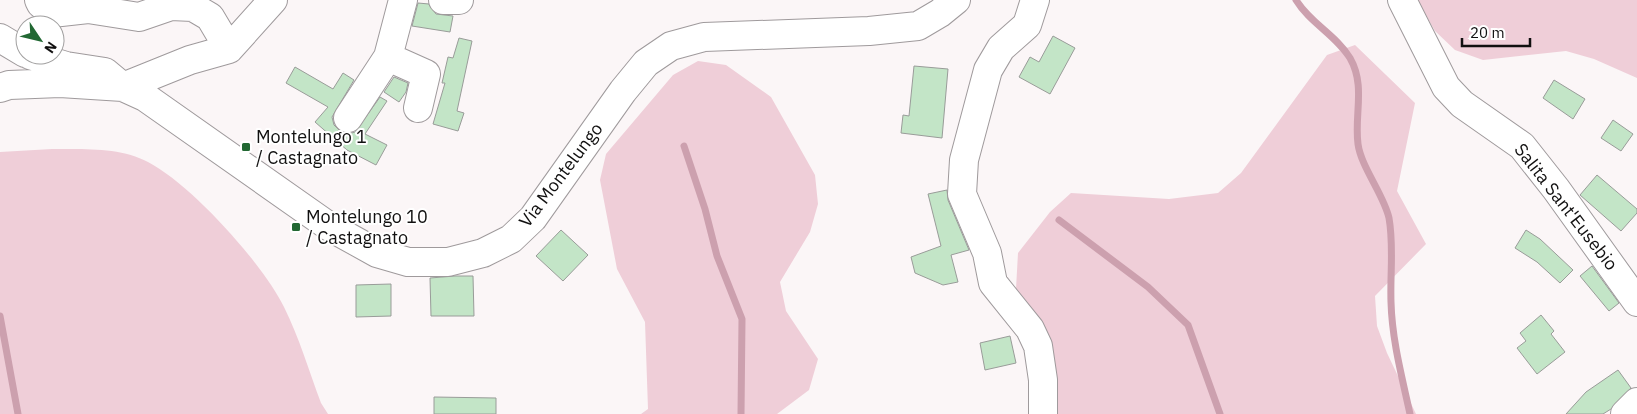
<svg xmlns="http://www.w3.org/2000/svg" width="1637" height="414" font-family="'IBM Plex Sans',sans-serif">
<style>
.green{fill:#efced8}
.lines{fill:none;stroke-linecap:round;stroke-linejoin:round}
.stream{stroke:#cca0ae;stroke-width:7}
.building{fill:#c3e5c7;stroke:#999c99}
.minor-casing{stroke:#9f9a9c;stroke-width:30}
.minor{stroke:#fff;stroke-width:28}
.poi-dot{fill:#226833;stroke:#fff;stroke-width:2}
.labels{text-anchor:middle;stroke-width:4;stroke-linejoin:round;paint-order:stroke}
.poi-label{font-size:18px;fill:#111010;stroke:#fff;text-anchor:start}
.street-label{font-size:18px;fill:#111010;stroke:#fff}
</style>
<rect width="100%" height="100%" fill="#fbf6f7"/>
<path class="green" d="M1417 0H1637V78L1594 59 1566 51 1483 60 1455 50 1435 31Z
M1355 45 1415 103 1397 191 1426 244 1375 296 1377 326 1387 353 1416 414H1057L1053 372 1041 324 1016 289 1018 253 1050 212 1071 193 1169 199 1218 193 1241 173 1327 55Z
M698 61 726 65 771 97 815 175 818 204 810 232 780 282 786 311 818 359 809 390 777 414H641L648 409 645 322 617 269 600 180 606 154 673 75Z
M52 149C82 149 121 147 148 162 192 185 262 263 284 307 299 337 309 371 321 403L328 414H0V152Z"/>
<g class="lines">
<path class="stream" d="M1296 0C1310 23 1336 35 1350 58 1366 86 1354 115 1358 144 1361 167 1384 195 1389 218 1394 246 1390 273 1391 302 1392 340 1402 377 1410 414
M684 146 705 209 717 256 742 319 741 414
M1059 220 1148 287 1188 325 1220 414
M0 316 18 414"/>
</g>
<path class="building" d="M418 3 429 4 436 14 453 16 450 32 412 26Z
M1053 36 1075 48 1050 94 1019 77 1030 57 1039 62Z
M459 38 472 41 457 111 464 113 458 131 433 124 445 83H442L448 57 453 58Z
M914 66 948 69 942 138 901 133 903 115 909 116Z
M295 67 333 89 343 73 354 80 332 117 334 125 340 131 348 134 355 132 380 97 387 101 365 134 387 145 376 165 347 150 315 122 328 107 286 83Z
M394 77 408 83 406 92 399 102 384 92Z
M1554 80 1585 99 1573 119 1543 98Z
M1613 120 1633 134 1621 151 1601 138Z
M1597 175 1637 209V213L1621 231 1580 195Z
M947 190 948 200 969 250 951 255 958 282 943 285 915 273 911 257 941 246 928 194Z
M561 230 588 255 563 281 536 256Z
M1526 230 1540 239 1573 270 1560 283 1537 262 1515 248Z
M1592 266 1619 303 1609 311 1580 276Z
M455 276H473L474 316H431L430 278Z
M391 284V316L356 317V285Z
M1541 315 1554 331 1551 334 1565 352 1537 374 1517 348 1526 341 1520 333Z
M1010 336 1016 363 985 370 980 343Z
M1618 370 1631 388 1611 409 1603 414H1566L1586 392Z
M434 397 496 398V414H434Z"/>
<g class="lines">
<g class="minor-casing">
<path id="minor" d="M39 0 41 4 52 13 88 9 139 17 171 6 193 7 210 17 229 49
M443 0H459
M1035 0 1027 25 1001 48 988 70 964 160 962 194 987 253 993 283 1030 329 1038 346 1043 380V414
M1402 0 1446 87 1462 104 1522 146 1556 189 1637 302
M0 38 25 53
M30 55 66 66 105 72 123 87 190 60 229 49 273 0
M388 57 426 74 418 108
M0 88 9 85 60 83 123 87 145 97 330 227 377 253 408 262H448L483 253 511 239 533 218 623 91 646 63 671 46 704 37 869 31 918 26 940 13 956 0
M348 118 388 57 403 0
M1625 414 1637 402"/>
</g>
<use href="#minor" class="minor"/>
</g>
<g class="poi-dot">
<rect x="241" y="142" width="10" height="10" rx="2.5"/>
<rect x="291" y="222" width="10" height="10" rx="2.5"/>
</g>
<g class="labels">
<g class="poi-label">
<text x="256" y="143">Montelungo 1<tspan x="256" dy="21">/ Castagnato</tspan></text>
<text x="306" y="223">Montelungo 10<tspan x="306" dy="21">/ Castagnato</tspan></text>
</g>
<g class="street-label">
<text transform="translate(561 175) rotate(-53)" y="6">Via Montelungo</text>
<text transform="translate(1566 207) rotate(52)" y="6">Salita Sant'Eusebio</text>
</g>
</g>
<g transform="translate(40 40) rotate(125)"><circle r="24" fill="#ffffff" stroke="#a09f9f"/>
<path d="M0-4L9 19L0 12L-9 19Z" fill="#226833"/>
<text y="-8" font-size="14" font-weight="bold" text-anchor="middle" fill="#111010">N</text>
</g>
<path d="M1462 38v8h68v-8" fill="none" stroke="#111010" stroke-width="2.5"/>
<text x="1470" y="38" font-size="15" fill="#111010" stroke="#ffffff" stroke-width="4" paint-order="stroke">20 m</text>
</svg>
